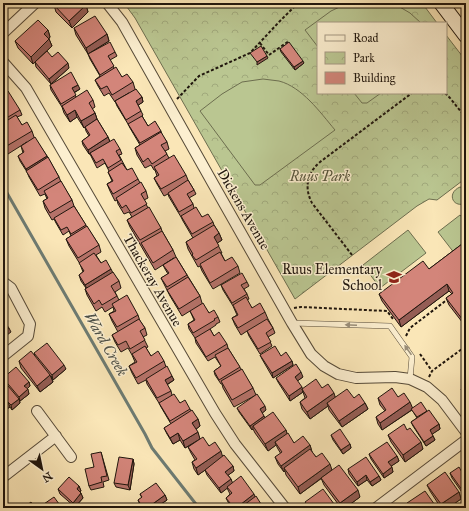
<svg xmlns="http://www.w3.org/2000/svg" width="469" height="511" font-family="'IM FELL Great Primer',serif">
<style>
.park{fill:url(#park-crowns);stroke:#6d6e4f}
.pitch{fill:#bac691;stroke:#6d6e4f}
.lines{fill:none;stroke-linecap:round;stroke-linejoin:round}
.stream{stroke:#6d7b72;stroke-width:3}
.lane-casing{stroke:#564a38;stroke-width:6}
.street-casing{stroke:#564a38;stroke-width:12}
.secondary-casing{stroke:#20160d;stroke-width:16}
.path{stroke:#20160d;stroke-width:2;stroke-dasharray:3 2;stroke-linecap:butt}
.lane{stroke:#fcefd0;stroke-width:5}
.street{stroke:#fcefd0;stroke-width:10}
.secondary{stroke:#fcefd0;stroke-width:14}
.wall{fill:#b57269;stroke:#20160d}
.shaded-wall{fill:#945d55;stroke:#20160d}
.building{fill:#d3857a;stroke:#20160d}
.oneway{fill:#998d78}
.labels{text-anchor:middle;stroke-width:3;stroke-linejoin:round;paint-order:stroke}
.park-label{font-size:14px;font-style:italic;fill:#56543b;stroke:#fcefd0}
.street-label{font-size:14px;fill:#20160d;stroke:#fcefd0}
.poi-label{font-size:14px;fill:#20160d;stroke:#fcefd0;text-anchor:end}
.water-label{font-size:15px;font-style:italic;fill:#4d5148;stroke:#fcefd0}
</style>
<defs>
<pattern id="park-crowns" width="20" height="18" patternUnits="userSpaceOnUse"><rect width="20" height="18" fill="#bac691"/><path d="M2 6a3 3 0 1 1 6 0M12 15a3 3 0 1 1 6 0" fill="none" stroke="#a0a97c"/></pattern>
</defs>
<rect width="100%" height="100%" fill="#fae6b7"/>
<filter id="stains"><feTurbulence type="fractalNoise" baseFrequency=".005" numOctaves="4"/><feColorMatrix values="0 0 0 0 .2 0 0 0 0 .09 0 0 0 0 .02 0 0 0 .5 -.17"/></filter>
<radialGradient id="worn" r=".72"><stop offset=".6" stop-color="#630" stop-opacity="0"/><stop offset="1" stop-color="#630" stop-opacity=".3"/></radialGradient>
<path class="park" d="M124 3H422L437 23H318V93H446V35L466 61V178L437 200 429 199 417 206 295 299 135 18Z"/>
<path class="pitch" d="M348 3H393L410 13 421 23H318V47L305 30 331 11Z
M263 79C268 80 274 80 279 81 302 87 320 112 335 130L260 185H255L200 111 222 94 242 82Z
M354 93H381L367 103H362Z
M460 187 464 188 466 189V203C453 209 446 193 460 187Z
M460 215 466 222V245L455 254 438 232Z
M408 230 426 253 380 288 363 265Z"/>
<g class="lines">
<path class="stream" d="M3 186 145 434 152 448 199 508"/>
<g class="lane-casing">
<path id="lane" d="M292 323 390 326 412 357 410 379"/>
</g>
<g class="street-casing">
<path id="street" d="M107 3 122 22 216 189 292 323 311 354 324 366 338 374 356 378 395 377 410 379 427 387 442 400 466 432
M3 33 35 3
M3 62 26 88 215 413 235 444 285 508
M3 282 11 288 30 324 28 336 3 356
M37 411 71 457
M3 477 56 436
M376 508 466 440"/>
</g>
<g class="secondary-casing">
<path id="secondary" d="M441 3 466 36"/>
</g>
<path class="path" d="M260 43 269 55 289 41
M445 93 450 98 466 118
M177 99 199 76 250 53 279 22 298 3
M352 255 312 203C304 188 307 173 320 162L412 93
M294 308 301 307 387 311 393 319
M406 336 410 328 448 299
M420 354 432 371
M429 377 432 371 466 346"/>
<use href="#lane" class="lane"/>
<use href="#street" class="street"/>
<use href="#secondary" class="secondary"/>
</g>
<path class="wall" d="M54 5H86L88 12 72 28 56 12Z
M74 28 107 34 109 41 88 54 76 35Z
M48 30 50 37 49 39 52 46 38 59 52 57 69 68 51 84 36 67 35 62 33 64 18 48 15 41Z
M280 49 304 63 295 70 281 52Z
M115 52 117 56 110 60 114 68 122 77 133 82 135 89 142 97 143 102 138 105 143 115 142 116 148 126 161 131 162 135 167 142 169 149 165 151 169 158 186 175 188 180 194 190 196 194 189 198 193 204 194 208 202 217 213 222 214 225 219 233 222 240 217 243 222 253H221L225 261 238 266 240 273 213 289 202 271 200 266 198 267 188 249 186 242 193 238 183 221 181 217 169 197 168 194 164 196 157 184 154 178 157 176 155 170H154L151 165 145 168 137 155 135 148 140 145 130 128 128 124 117 106 115 101 129 93 115 102 109 93 104 96 98 86 95 80 100 76 90 59 88 54Z
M50 85 80 89 74 93 76 97 93 100 95 107 92 109 95 113 97 119 108 137 110 142 120 149 122 154 119 155 127 170 138 179 140 183 146 191 148 198 144 200 148 208 161 228 162 231 173 250 176 257 200 296 202 303 209 313 218 317 220 322 216 324V325L210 329 214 336 227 344 228 348 241 369 253 388 256 395 234 407 223 388 222 384H221L215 375 214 371 221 366 215 357 208 361 196 343 195 338 189 329 188 324 194 320 190 311 182 316 170 296 161 278 168 274 165 269 163 265 174 258 155 270 130 227 127 220 132 217 129 212 124 214 118 204 117 200 115 201 110 191 107 184 112 181 108 172 109 171 105 163 97 168 90 154H89L83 145 82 141 89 136 86 131 85 127 84 128 77 117 70 122 64 113 62 107 51 90Z
M3 93 20 110 22 115 17 117 22 125 32 131 34 137 47 156 59 177 61 182 72 200 74 206 87 227 99 245 101 252 96 255 101 263 112 272 119 281 121 288 115 292 119 300 138 315 140 321 145 328 147 335 143 337 148 347 146 348 151 356 164 361 166 367 174 380 167 385 171 391 172 395 180 403 190 409 191 411 198 419 200 426 196 429 200 439 223 456 233 466 234 471 228 475 231 479 232 483 255 497 263 508H232L228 502 226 498 230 494 227 488 221 493 207 475 205 470 198 475 194 469 192 462 195 460 191 453 188 447 196 441 185 448 180 440 173 444 167 434 164 428 171 424 161 407 159 403 147 384 146 380 138 384 132 373 129 366 135 362 132 355 128 348 121 352 115 342 112 335 118 332 112 321 109 314 114 311 113 307 105 312 102 307 96 311 87 295 85 289 86 288 81 281 79 275 83 272 80 264 69 246 66 239 71 236 69 231 63 235 56 223 54 219 52 220 45 208 43 201 47 199 45 194 40 196 29 177 27 172 20 161 18 156 23 153 21 146 27 142 8 154 3 146V133L4 132 3 130Z
M466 241V327L449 305 446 298 452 294 449 291 401 327 382 301 379 294 429 269Z
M247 282 249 286 244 289 247 294 249 299 247 300 252 308 265 312 268 319 273 328 275 333 268 337 272 346 260 354 249 336 247 331 241 335 235 325 232 318 237 315 233 306 223 290 221 285Z
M34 353 66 369 53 380 51 376 53 382 40 392 21 368 19 361 35 356Z
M260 355 281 356 292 361 293 365 273 378 262 359Z
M303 377 297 381 302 389 322 388 335 397 354 398 365 403 368 409 342 427 329 410 328 406 310 419 302 409 300 402 305 398 303 392 290 401 278 382 276 378Z
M3 378 29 382 30 386 27 389 29 394 20 401 19 399 20 403 12 410 10 407 5 410 3 407V380L4 381Z
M466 385V397L463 393 461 389Z
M398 397 413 408 427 411 439 424 440 429 432 434 435 440 426 446 413 426 411 422 417 418 412 410 382 430 378 424 376 417 385 411 380 405 378 398Z
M237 408 266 410 262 413 265 418 286 430 287 434 294 443 310 445 312 452 316 457 332 470 360 497 345 508H341L324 485 321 478 329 473 300 494 286 475 285 471 284 472 278 464 275 457 281 454 278 449 276 445 268 451 255 433 253 429 252 430 239 412Z
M407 430 423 449 405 462 391 442 388 435Z
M331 435 350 444 351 448 343 454 333 440Z
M101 452 109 480 103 482 104 487 91 490 89 486 94 467Z
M369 454 397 456 399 461 391 466 393 472 384 478 371 459Z
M133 459 134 464 130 490 116 487 114 483Z
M348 469 379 476 381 480 372 486 367 480 358 486 349 474Z
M466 472V498L452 478 450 473 463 474Z
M427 485 459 492 461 499 448 508H441L430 491Z
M79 486 81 491 80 492 83 498 75 507 60 494 58 489Z
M140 494 165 495 167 500 155 508H142L140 505 138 500 142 498Z"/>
<path class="shaded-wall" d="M86 5 88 12 72 28 69 21Z
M48 30 50 37 46 41 44 34Z
M107 34 109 41 88 54 86 48Z
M49 39 52 46 33 64 31 57Z
M267 56 268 58 257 65V62Z
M303 61 304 63 295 70 294 67Z
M68 63 69 68 51 84 49 79Z
M78 85 80 89 73 93 72 88Z
M142 97 143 102 137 106 136 101Z
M75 110 77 117 70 122 67 115Z
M95 113 97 119 84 128 81 121Z
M108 137 110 142 89 154 88 150Z
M47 156 48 160 28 173 26 169Z
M219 233 222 240 216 244 214 237Z
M111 269 114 275 88 291 85 285Z
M447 284 449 291 401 327 399 320Z
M466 287V295L462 290Z
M9 328 11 332 3 338V332Z
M292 361 293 365 273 378 272 373Z
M64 365 66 369 53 380 52 375Z
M301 372 303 377 296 382 295 377Z
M50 375 53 382 40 392 37 386Z
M172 376 174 380 166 385 165 380Z
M29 382 30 386 26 390 24 386Z
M302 387 303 392 302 389 303 392 290 401 289 396Z
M28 389 29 394 20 401 19 397Z
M334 393 336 400 327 403 328 406 310 419 307 412Z
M19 399 20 403 12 410 11 405Z
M8 402 10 407 5 410 4 406Z
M410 402 413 409 382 430 380 423Z
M365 403 368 409 342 427 339 421Z
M265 406 266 410 261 414 260 409Z
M4 413 7 420 3 423V414Z
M264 416 266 420 253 426V429L252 430 250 426Z
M198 419 200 426 195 430 192 423Z
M439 424 440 429 431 435 430 430Z
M286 430 288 437 275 442 276 445 268 451 265 444Z
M198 432 200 439 185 448 183 441Z
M178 433 180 440 173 444 170 438Z
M433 436 435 440 426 446 424 442Z
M421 442 423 449 405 462 403 455Z
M350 444 351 448 343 454 341 450Z
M310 445 312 452 284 468 285 471 284 472 281 466Z
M221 451 223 458 198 475 196 468Z
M397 456 399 461 390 467 388 462Z
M133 459 134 464 130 490 128 485Z
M330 464 332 470 300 494 298 487Z
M233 466 234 471 227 476 225 472Z
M392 467 393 472 384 478 383 474Z
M366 475 367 480 358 486 357 482Z
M379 476 381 480 372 486 370 482Z
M231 479 233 484 221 493 219 488Z
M79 486 81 491 78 494 77 489Z
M358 490 360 497 345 508H342L340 503Z
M459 492 461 499 448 508H442L441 504Z
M81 493 83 498 75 507 73 503Z
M254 494 256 499 244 508H236Z
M165 495 167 500 155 508H147Z
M261 504 263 508H257V507Z"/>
<path class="building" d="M56 3H84L86 5 69 21 54 5Z
M95 16 107 34 86 48 74 28Z
M38 20 48 30 44 34 49 39 31 57 15 41Z
M110 42 115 52 108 56 114 66 100 75 88 54Z
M289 42 303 61 294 67 280 49Z
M261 46 267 56 257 62 250 53Z
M47 51 52 57 58 52 68 63 49 79 35 62Z
M116 67 122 77 127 74 133 82 112 95 107 86 101 89 95 80Z
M71 72 78 85 72 88 76 95 61 104 50 85Z
M136 89 142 97 136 101 141 111 126 120 115 101Z
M87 90 93 100 89 103 95 113 81 121 75 110 67 115 62 106Z
M8 91 20 110 3 120V95Z
M16 115 22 125 27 122 32 131 5 147 3 144V133L5 132 3 128V123Z
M142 116 148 126 155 121 161 131 140 143 128 124Z
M97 119 108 137 88 150 82 141 90 135 85 127Z
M161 132 167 142 161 145 167 154 152 164 148 158 143 162 135 148Z
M35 137 47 156 26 169 18 156 24 152 21 146Z
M114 139 120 149 116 151 121 160 108 168 103 159 96 163 90 153Z
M174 155 186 175 161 189 154 178 159 175 154 167Z
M48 157 59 177 38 190 26 171Z
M122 163 127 170 132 168 138 179 113 194 107 184 113 181 108 172Z
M188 180 194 190 187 194 193 204 179 212 168 193Z
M61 181 72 200 50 213 43 201 48 198 44 191Z
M141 182 146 191 141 194 147 204 131 213 126 205 122 208 116 198Z
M74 206 86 225 71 234 67 227 61 230 54 218Z
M149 207 161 228 140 240 127 220Z
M196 207 202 217 208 214 213 222 192 234 181 216Z
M214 225 219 233 214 237 219 246 196 260 192 255 193 254 186 242Z
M87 226 99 245 78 258 66 239Z
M162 231 173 250 153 263 141 243Z
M466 241V287L462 290 466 295V324L446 298 453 293 447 284 399 320 379 294 423 261 429 269Z
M220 252 225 261 232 257 238 266 210 283 200 264Z
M94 253 101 263 106 260 111 269 85 285 79 275 84 271 79 263Z
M176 257 187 275 167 287 161 278 169 273 163 265Z
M113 272 119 281 111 286 117 296 102 305 99 300 94 304 85 289Z
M242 273 247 282 241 285 247 294 232 303 221 285Z
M188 277 200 296 179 309 167 290Z
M127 295 138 315 117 327 109 314 116 311 112 304Z
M246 297 252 308 260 303 265 312 238 328 232 318 238 315 233 305Z
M203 303 209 313 214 310 218 317 214 319 215 320 193 333 188 324 195 320 190 311Z
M139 319 145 328 140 331 145 340 130 349 126 341 118 345 112 335Z
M267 319 273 328 266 333 271 342 258 349 247 331Z
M3 320 9 328 3 332Z
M210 329 214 336 219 332 227 344 206 357 195 338Z
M47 343 64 365 52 375 34 353Z
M145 346 151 356 158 351 164 361 136 378 129 366 137 362 132 354Z
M275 346 281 356 286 352 292 361 272 373 260 355Z
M228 348 240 367 219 380 214 371 221 366 215 355Z
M31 351 50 375 37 386 19 361Z
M296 364 301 372 295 377 302 387 289 396 276 378Z
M167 366 172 376 165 380 171 391 157 398 146 379Z
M16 367 29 382 24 386 28 389 19 397 3 378Z
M242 369 253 388 232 400 221 381Z
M316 379 322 388 328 384 334 393 307 412 300 402 307 397 302 389Z
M3 380 19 399 11 405 8 402 4 406 3 405Z
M466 385V395L461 389Z
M392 388 398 397 404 393 410 402 380 423 376 417 386 410 378 398Z
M347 389 354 398 359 394 365 403 339 421 327 403Z
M174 394 180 403 185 400 190 409 170 421 159 403Z
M257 394 265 406 260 409 264 416 250 426 237 408Z
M421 402 427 411 417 417 411 409Z
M192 410 198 419 192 423 198 432 183 441 178 433 170 438 164 428Z
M429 410 439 424 430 430 433 436 424 442 411 422Z
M273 412 286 430 265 444 253 426Z
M404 424 407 430 410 428 421 442 403 455 388 435Z
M340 429 350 444 341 450 331 435Z
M288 433 294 443 303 436 310 445 281 466 275 457 282 452 275 442Z
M203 437 209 446 215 442 221 451 196 468 192 462 197 459 188 447Z
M387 442 397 456 388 462 392 467 383 474 369 454Z
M310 449 316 457 322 453 330 464 298 487 284 468Z
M101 452 107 476 101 477 102 482 89 486 85 469 94 467 91 454Z
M224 455 233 466 225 472 231 479 219 488 205 470Z
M119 457 133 459 128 485 114 483Z
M366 457 379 476 370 482 366 475 357 482 348 469Z
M339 465 358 490 340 503 321 478Z
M459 467 463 474 466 472V493L465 494 450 473Z
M445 472 459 492 441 504 427 485Z
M241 476 254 494 236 508H234L226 498 232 493 227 487Z
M69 477 79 486 77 489 81 493 73 503 58 489Z
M156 483 165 495 147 508H143L138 500 142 497 140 494Z
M323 489 337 508H325L324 507 323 508H309L305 502Z
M425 491 437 508H410L407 503Z
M256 496 261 504 257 507V508H240Z
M54 497 62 508H42L41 506Z
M31 502 35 508H23Z
M167 503 170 508H161Z
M403 505 405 508H398Z
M177 506 178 508H174Z"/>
<defs><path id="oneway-solid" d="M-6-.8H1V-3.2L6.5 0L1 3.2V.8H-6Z"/></defs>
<g class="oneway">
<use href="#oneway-solid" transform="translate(351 325) rotate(-178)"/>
<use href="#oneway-solid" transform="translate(408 350) rotate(-125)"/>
</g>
<defs>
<g id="school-bare" transform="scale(1.2)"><path d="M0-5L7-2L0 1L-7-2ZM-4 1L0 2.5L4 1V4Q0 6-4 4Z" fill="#8f2418" stroke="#fcefd0" stroke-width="2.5" paint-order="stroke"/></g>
</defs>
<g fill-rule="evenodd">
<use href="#school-bare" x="394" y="277"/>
</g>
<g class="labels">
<g class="park-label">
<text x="320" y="181">Ruus Park</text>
</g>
<g class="street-label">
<text transform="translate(244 209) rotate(60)" y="5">Dickens Avenue</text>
<text transform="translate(153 280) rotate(60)" y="5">Thackeray Avenue</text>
</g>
<g class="poi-label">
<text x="382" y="274">Ruus Elementary<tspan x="382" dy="16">School</tspan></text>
</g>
<g class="water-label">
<text transform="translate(106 344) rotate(60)" y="5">Ward Creek</text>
</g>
</g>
<rect width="469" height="511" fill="none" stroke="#fae6b7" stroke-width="16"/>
<rect x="4" y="4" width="461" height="503" fill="none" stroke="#20160d" stroke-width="2"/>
<rect x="8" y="8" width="453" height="495" fill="none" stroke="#20160d"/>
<rect x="317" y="22" width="130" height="72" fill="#fcefd0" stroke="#a49882"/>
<rect x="325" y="35" width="20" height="6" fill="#fcefd0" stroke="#a49882"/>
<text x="353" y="42" font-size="12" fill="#20160d">Road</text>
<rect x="325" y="52" width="20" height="12" fill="url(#park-crowns)" stroke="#a49882"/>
<text x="353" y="62" font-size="12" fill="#20160d">Park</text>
<rect x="325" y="72" width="20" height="12" fill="#d3857a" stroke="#a49882"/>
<text x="353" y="82" font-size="12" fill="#20160d">Building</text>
<g transform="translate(42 469) rotate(147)" stroke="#fcefd0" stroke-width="3" paint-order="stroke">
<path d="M0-3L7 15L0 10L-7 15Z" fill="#20160d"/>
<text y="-6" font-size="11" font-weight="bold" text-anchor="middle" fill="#20160d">N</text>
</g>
<rect width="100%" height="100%" filter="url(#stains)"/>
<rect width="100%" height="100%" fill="url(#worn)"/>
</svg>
